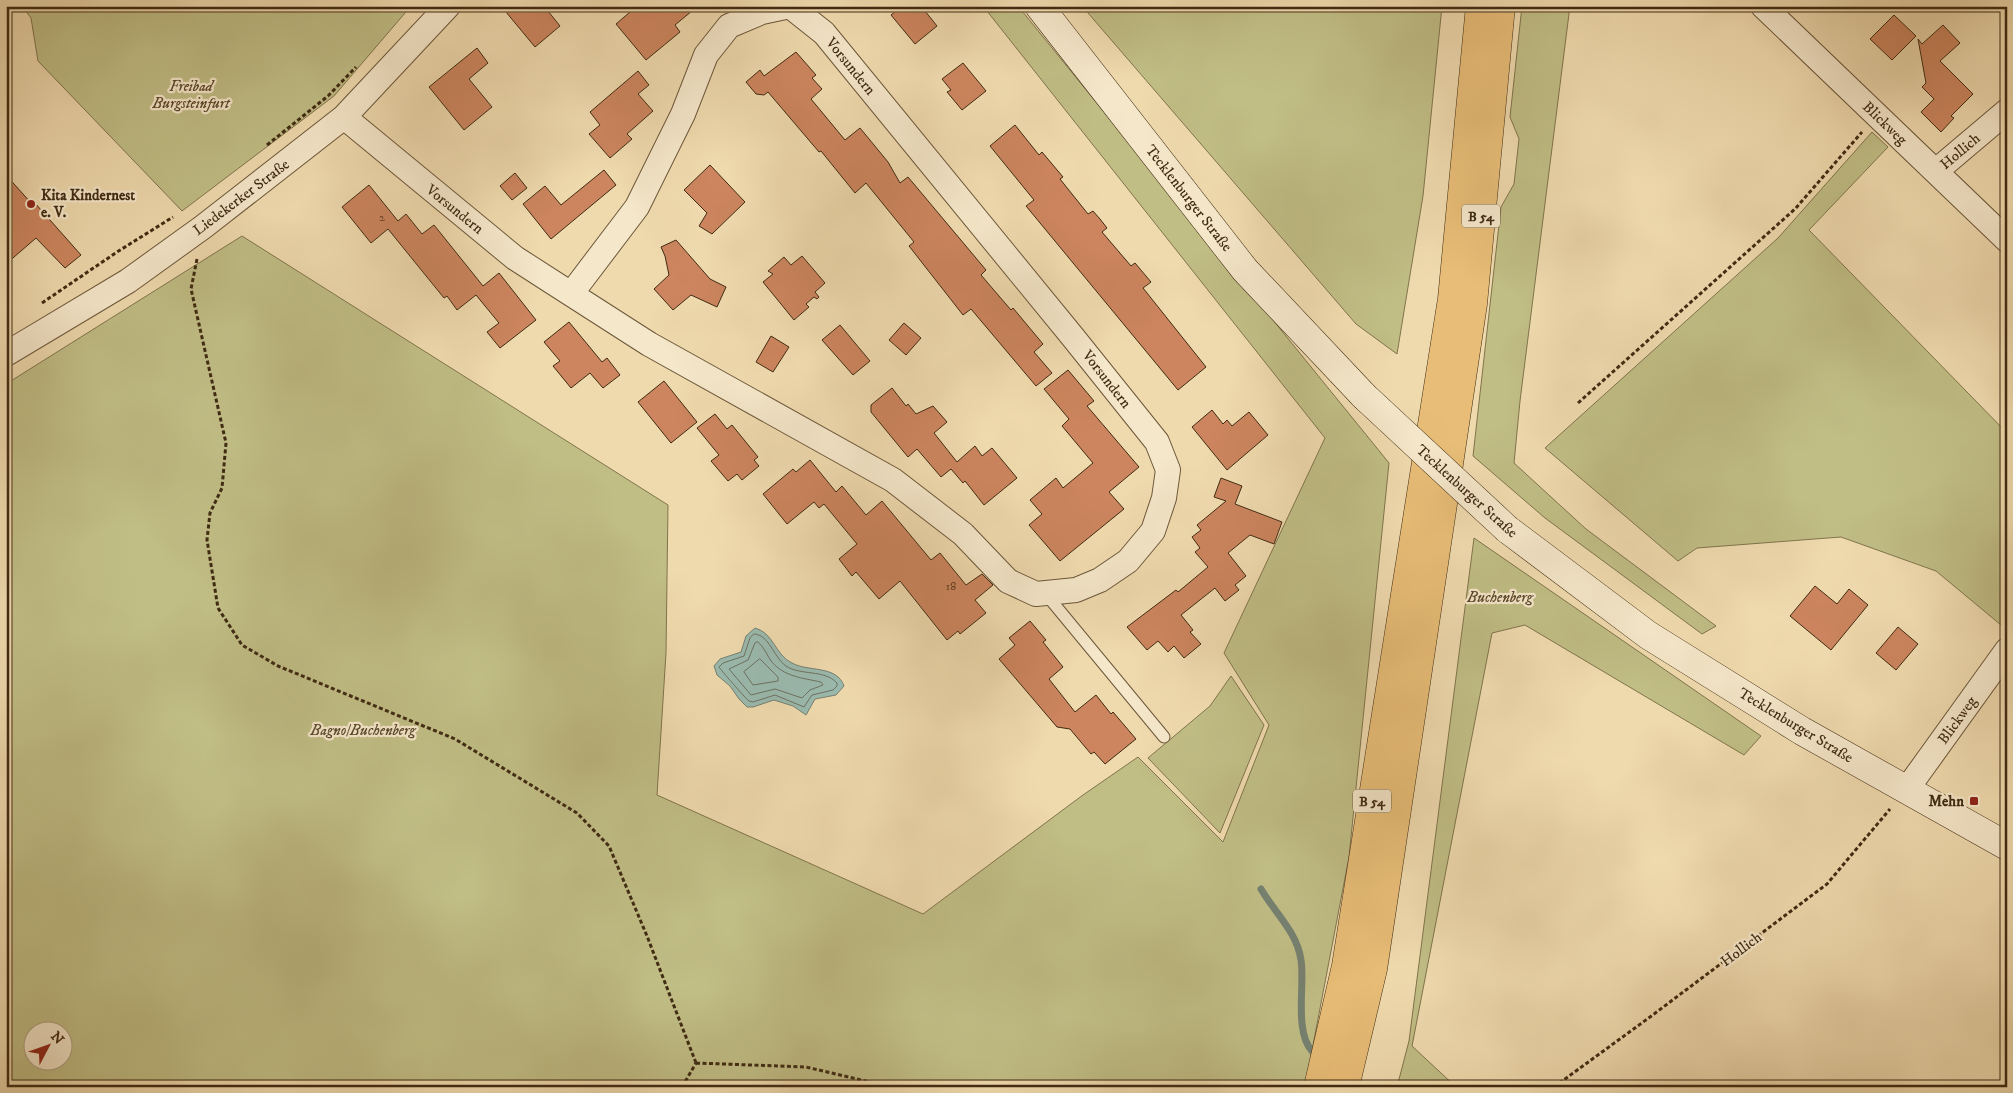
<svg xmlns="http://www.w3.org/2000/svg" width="2013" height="1093" font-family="'IM FELL DW Pica',serif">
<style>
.green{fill:#c0bd85;stroke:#80744c;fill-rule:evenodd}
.water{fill:#9abaaf;stroke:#768171}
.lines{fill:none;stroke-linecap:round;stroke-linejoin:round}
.shore{stroke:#6d7261;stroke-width:1}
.stream{stroke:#768171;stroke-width:7}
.building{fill:#cc855e;stroke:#402b13}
.lane-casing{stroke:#6c573a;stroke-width:13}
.street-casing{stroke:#6c573a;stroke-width:26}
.secondary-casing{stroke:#402b13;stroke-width:29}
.highway-casing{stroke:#402b13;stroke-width:29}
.path{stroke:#402b13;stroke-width:3;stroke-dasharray:4 2.5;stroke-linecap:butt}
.lane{stroke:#f5e7ca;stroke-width:11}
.street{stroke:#f5e7ca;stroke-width:24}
.secondary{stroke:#f5e7ca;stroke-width:28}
.highway{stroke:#e8bd77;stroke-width:28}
.secondary-bridge-casing{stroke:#402b13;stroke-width:29;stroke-linecap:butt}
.secondary-bridge{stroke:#f5e7ca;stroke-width:28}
.poi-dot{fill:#8f2418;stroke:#f5e7ca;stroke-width:2}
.labels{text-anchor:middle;stroke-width:4.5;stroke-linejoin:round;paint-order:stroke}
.number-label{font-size:12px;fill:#634226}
.shield{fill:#f5e7ca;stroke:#76634a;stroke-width:1}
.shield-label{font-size:14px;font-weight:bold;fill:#402b13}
.street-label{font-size:15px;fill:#402b13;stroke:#f5e7ca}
.park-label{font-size:15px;font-style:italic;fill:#5a482a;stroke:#f5e7ca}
.poi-label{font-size:15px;font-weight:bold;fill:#402b13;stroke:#f5e7ca;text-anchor:start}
</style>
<rect width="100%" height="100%" fill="#efdaae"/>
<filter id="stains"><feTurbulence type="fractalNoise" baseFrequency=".004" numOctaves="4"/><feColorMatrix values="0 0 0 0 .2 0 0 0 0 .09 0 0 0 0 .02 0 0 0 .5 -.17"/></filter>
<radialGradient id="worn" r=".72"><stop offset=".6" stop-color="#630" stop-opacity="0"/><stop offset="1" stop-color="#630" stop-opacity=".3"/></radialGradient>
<path class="green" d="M22 6H411L334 96 182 211 38 61 31 18Z
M983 6H1018L1389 463 1349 857 1305 1087H6V384L242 236 668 505 666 653 657 795 923 914 1083 795 1138 757 1223 842 1269 725 1224 653 1325 438ZM32 1030H62V1060H32Z
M1082 6H1442L1423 196 1397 354 1356 324Z
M1522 6H1570L1520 401 1514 463 1586 529 1716 626 1702 634 1545 518 1473 456 1501 207 1514 184 1519 139 1510 117Z
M1872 132 1888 147 1809 230 2007 433V630L1936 571 1841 537 1697 548 1678 561 1545 448 1778 238Z
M1474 538 1761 736 1744 755 1525 625 1492 633 1412 1046 1456 1087H1397L1409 1041Z
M1231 676 1264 725 1220 833 1148 758 1210 706Z"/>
<path class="water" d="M755 628C774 633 775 655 792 663 808 672 837 665 844 686L836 695 815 699 806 715 793 706 774 700 753 707H747L739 699 730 686 717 675 714 666 720 659 741 652 746 636Z"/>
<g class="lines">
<path class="shore" d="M754 634C769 634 774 658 786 666 801 676 824 669 837 683V686L833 690 812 695 804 707 775 695 753 702 749 701C745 698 720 669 719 667L723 663 744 656 750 638Z
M758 642C764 647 767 655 771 661 784 677 803 678 821 682L823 685 810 690 802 698 775 689 751 695 729 669 748 660 755 643Z
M760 659 778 677V681L753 685 744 672Z"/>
<path class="stream" d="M1261 889C1275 913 1297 932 1301 960 1305 983 1294 1032 1312 1051"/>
</g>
<path class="building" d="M501 6H544L560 26 535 47Z
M637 6H698L675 25 680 32 646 60 616 24Z
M902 6H921L937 26 915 44 891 15Z
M1894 15 1916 36 1892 60 1870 39Z
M1943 25 1960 43 1940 61 1973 94 1951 116 1954 118 1941 132 1921 112 1934 99 1922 87 1926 83 1918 39 1922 44Z
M477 48 488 63 469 79 492 107 464 130 429 87Z
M796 52 816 75 812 78 822 89 811 99 845 140 860 128 888 162 900 183 908 177 986 270 981 275 1011 310 1013 308 1043 344 1034 352 1052 373 1036 386 971 309 963 315 909 246 914 242 866 183 855 193 821 151 819 152 768 92 764 95 756 94 746 82 760 70 764 76Z
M963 63 986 91 962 110 947 92 951 90 942 79Z
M638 71 649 85 638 94 653 111 627 134 632 139 610 158 589 134 600 125 590 112Z
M1015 125 1039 155 1042 152 1063 177 1060 179 1088 214 1093 211 1100 219 1107 228 1102 232 1131 266 1135 263 1151 282 1143 288 1206 367 1178 390 1026 206 1034 200 990 146Z
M710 165 745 202 712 234 699 226 707 213 684 190Z
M604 170 616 185 551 239 523 204 545 186 561 205Z
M515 173 527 188 512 200 500 186Z
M6 175 32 204 34 202 81 255 65 268 36 238 6 264Z
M369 185 398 221 406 214 422 234 434 225 483 286 499 273 536 320 500 348 487 332 499 323 476 295 457 310 447 296 444 298 388 229 371 243 342 207Z
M676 240 710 279 726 287 717 307 691 295 673 310 654 289 669 275 665 256 661 247Z
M802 256 825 283 815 292 819 297 817 299 814 297 806 304 809 307 794 320 763 282 773 274 768 271 784 257 791 265Z
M569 322 602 362 607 358 620 375 603 388 590 373 571 388 553 366 560 361 544 342Z
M904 323 921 338 906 355 889 340Z
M840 325 870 361 853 375 822 340Z
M771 336 789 347 773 372 756 362Z
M1068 370 1094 401 1087 406 1139 467 1109 492 1124 509 1060 561 1029 525 1042 514 1030 500 1056 478 1063 488 1093 463 1062 426 1069 419 1044 389Z
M664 381 697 422 671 443 638 402Z
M892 388 906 406 908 404 916 414 933 406 947 422 934 433 957 462 975 446 982 456 992 448 1017 478 984 505 965 481 963 483 951 469 941 477 917 449 908 457 871 412V405Z
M1212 410 1223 424 1227 420 1232 426 1249 412 1268 435 1227 470 1192 427Z
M715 414 727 429 732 425 758 457 754 460 759 466 742 480 737 474 728 481 711 461 719 455 697 428Z
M810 460 836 492 842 486 866 515 882 501 931 560 940 553 966 585 982 574 993 585 975 600 986 613 960 634 958 631 947 640 900 581 879 599 856 572 852 576 839 559 857 544 824 504 819 508 814 502 787 524 763 494 793 469 796 472Z
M1221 478 1242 486 1235 504 1282 522 1274 544 1250 535 1228 553 1246 576 1235 585 1239 590 1225 601 1215 588 1181 615 1193 630 1190 632 1201 644 1184 658 1174 646 1168 652 1158 641 1147 650 1127 627 1176 590 1178 592 1208 567 1195 552 1200 548 1192 537 1201 530 1197 525 1226 501 1214 497Z
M1815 586 1837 604 1849 589 1868 605 1831 650 1790 616Z
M1030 621 1046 640 1043 642 1063 667 1049 679 1075 712 1096 695 1111 714 1113 712 1136 739 1105 764 1094 752 1091 754 1070 729 1057 727 999 659 1015 645 1009 638Z
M1898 627 1918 644 1896 670 1876 653Z"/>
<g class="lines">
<g class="lane-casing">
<path id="lane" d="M1045 593 1164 737"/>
</g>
<g class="street-casing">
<path id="street" d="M1763 6 2007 240
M344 117 515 258 571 294 637 207 683 114 706 55 729 26 762 12 790 6 824 33 1072 336 1157 442 1168 470 1164 498 1153 531 1128 561 1100 580 1076 590 1036 594 1008 581 963 534 893 480 649 344 571 294
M1936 171 2007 111
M6 354 128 281 203 227 344 117 448 6
M1907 789 2007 650"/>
</g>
<g class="secondary-casing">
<path id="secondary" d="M1039 6 1245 270 1364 396
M1507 529 1648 635 1802 731 2007 846"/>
</g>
<g class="highway-casing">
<path id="highway" d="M1318 1087 1346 966 1452 299 1480 6
M1345 1087 1373 969 1473 304 1501 6"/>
</g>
<path class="path" d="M267 145 328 96 356 67
M197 259 191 289 226 443 222 488 210 513 207 540 218 608 242 645 278 666 455 739 577 813 609 846 647 936 696 1063
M42 303 117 252 173 217
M1578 403 1795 209 1862 132
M696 1063 806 1067 891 1087
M682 1087 696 1063
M1554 1087 1650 1017 1827 884 1890 809"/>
<use href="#lane" class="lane"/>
<use href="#street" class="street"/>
<use href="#secondary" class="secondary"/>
<use href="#highway" class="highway"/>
<g class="secondary-bridge-casing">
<path id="secondary-bridge" d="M1364 396 1507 529"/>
</g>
<use href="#secondary-bridge" class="secondary-bridge"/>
</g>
<g class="poi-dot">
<circle cx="31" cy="204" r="5"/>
<rect x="1969" y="796" width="10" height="10" rx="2.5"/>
</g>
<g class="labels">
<g class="number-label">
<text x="382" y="221">2</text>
<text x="951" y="590">18</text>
</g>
<g class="shield">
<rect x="1462" y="204.5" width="38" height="23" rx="4"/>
<rect x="1353" y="789.5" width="38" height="23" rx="4"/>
</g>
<g class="shield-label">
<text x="1481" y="221">B 54</text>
<text x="1372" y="806">B 54</text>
</g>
<g class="street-label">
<text transform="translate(851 66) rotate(51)" y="5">Vorsundern</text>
<text transform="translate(1885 123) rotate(44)" y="5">Blickweg</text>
<text transform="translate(1960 151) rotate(-40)" y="5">Hollich</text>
<text transform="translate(241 197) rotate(-37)" y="5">Liedekerker Straße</text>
<text transform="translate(1189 198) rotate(52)" y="5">Tecklenburger Straße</text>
<text transform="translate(455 209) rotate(39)" y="5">Vorsundern</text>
<text transform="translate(1107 379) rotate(52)" y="5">Vorsundern</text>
<text transform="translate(1467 491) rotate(42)" y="5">Tecklenburger Straße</text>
<text transform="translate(1957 720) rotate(-54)" y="5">Blickweg</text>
<text transform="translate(1796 725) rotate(31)" y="5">Tecklenburger Straße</text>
<text transform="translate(1741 949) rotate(-37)" y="5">Hollich</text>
</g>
<g class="park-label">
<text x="191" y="91">Freibad<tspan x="191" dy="17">Burgsteinfurt</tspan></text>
<text x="1500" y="602">Buchenberg</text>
<text x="363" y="735">Bagno/Buchenberg</text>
</g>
<g class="poi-label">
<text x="41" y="200">Kita Kindernest<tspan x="41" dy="17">e. V.</tspan></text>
<text x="1964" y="806" text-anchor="end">Mehn</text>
</g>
</g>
<rect width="2013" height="1093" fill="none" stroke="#efdaae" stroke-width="25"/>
<rect x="8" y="8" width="1998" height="1078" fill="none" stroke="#402b13" stroke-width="2.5"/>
<rect x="12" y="12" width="1988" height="1068" fill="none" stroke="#402b13"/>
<g transform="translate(48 1046) rotate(49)"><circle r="24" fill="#f5e7ca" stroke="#ad9c81"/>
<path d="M0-4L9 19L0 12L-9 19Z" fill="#8f2418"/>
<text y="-8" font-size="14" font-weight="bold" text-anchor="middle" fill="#402b13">N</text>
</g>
<rect width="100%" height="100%" filter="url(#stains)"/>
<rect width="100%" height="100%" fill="url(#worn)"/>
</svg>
